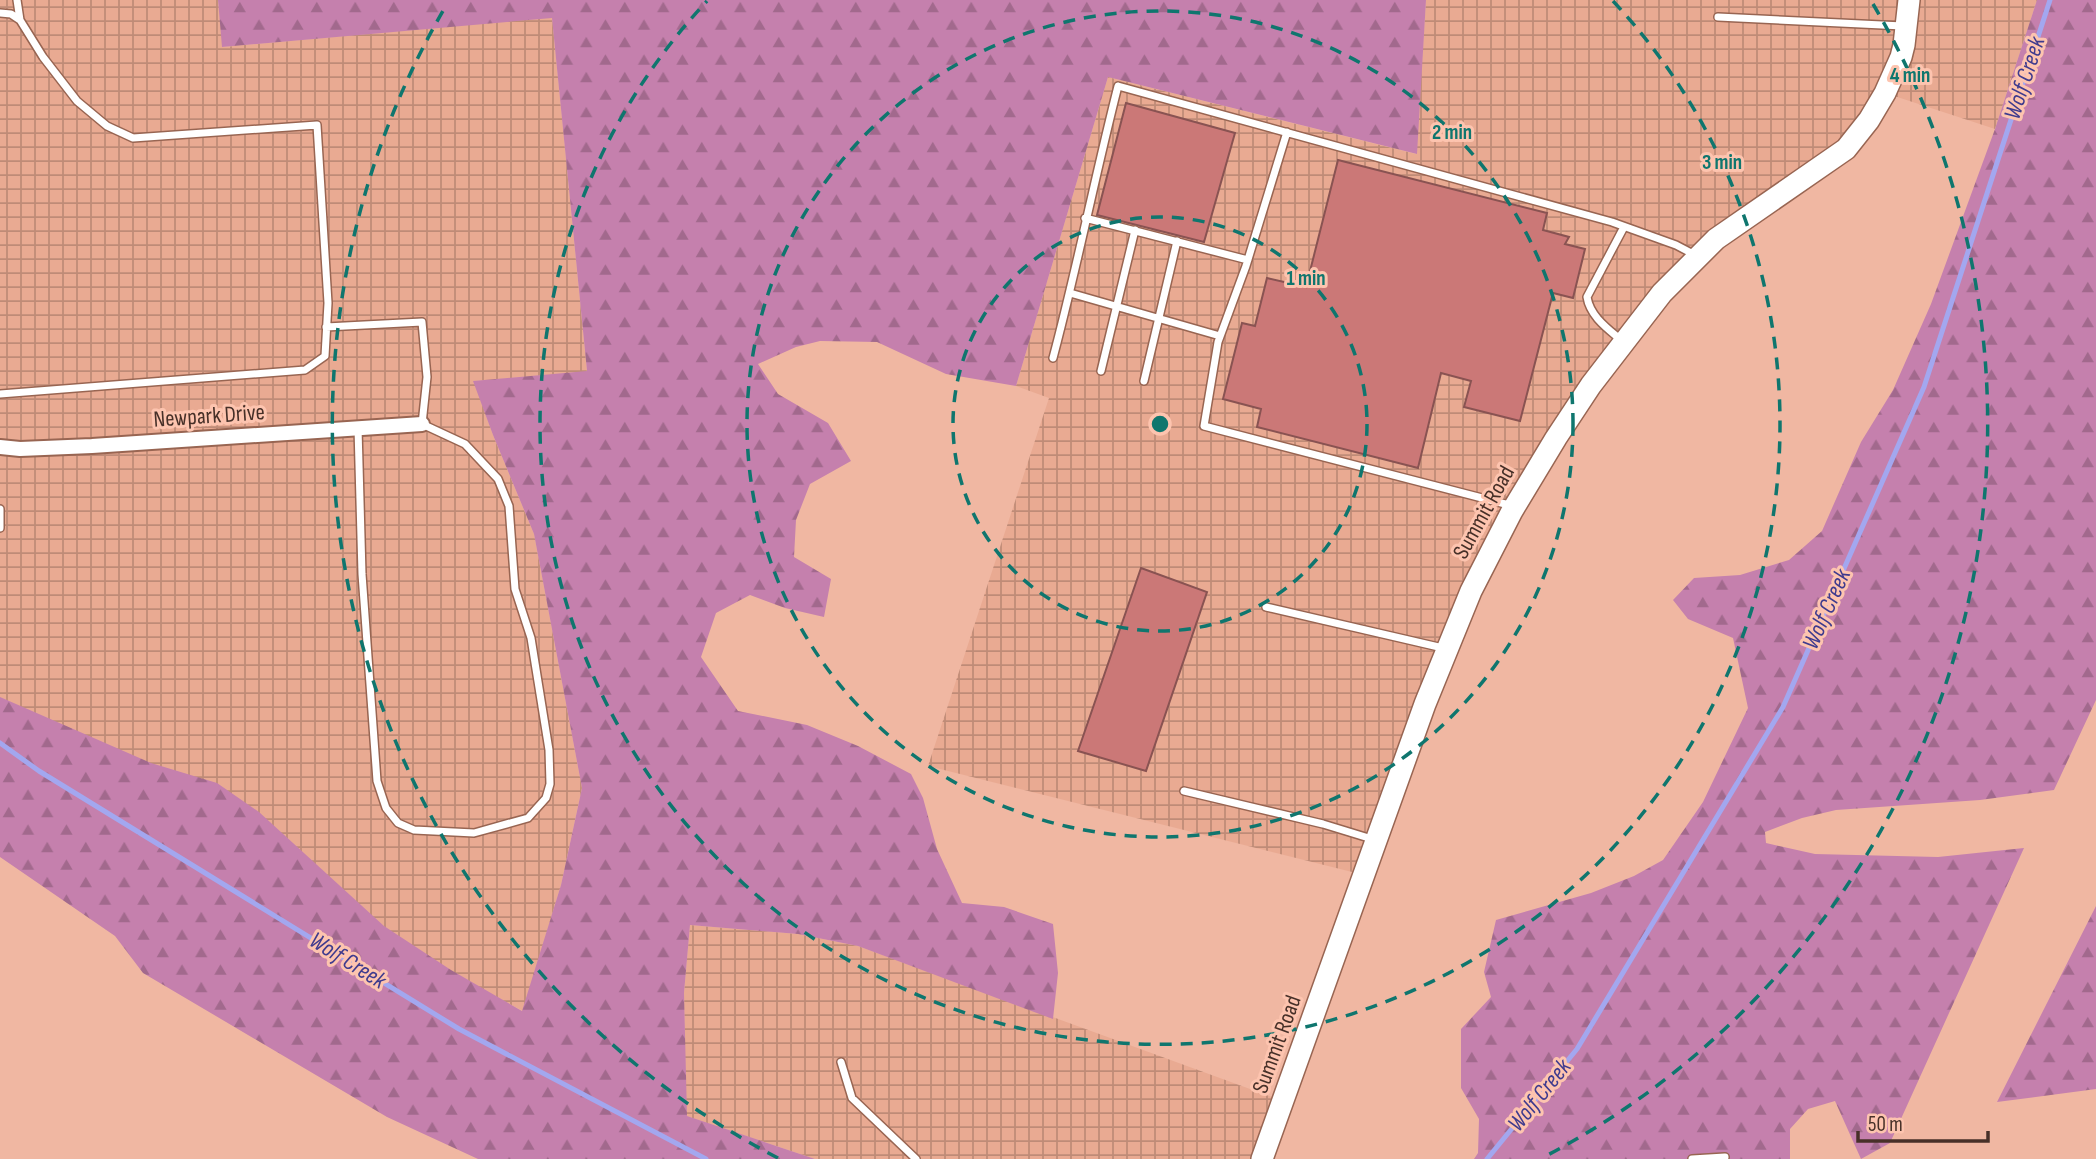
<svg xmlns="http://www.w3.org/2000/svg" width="2096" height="1159" font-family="'Sofia Sans Condensed',sans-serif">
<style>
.industrial{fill:url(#industrial-grid)}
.forest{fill:url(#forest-firs)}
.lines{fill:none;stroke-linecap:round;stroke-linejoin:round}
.stream{stroke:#a3a7ef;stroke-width:5}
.building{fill:#cb7877;stroke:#895352;stroke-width:2}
.lane-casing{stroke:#986552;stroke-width:10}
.street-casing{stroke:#986552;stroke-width:18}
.secondary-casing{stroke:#986552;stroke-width:24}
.lane{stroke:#fff;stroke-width:7}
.street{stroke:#fff;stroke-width:14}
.secondary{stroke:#fff;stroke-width:21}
.ring{fill:none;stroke:#0f766e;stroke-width:3.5;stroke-dasharray:12 9}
.labels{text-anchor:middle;stroke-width:6;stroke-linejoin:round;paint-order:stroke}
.street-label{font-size:23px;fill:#473028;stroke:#fdc4af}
.water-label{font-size:24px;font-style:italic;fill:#3f3b8e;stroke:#fdc4af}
.centre{fill:#0f766e;stroke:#fdc4af;stroke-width:3.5}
.ring-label{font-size:21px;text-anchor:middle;font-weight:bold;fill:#0f766e;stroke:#fdc4af;stroke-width:6;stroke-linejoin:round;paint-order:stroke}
</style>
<defs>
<pattern id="industrial-grid" width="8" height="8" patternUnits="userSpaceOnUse" patternTransform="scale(1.75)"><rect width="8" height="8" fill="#e9aa92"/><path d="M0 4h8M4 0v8" fill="none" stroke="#bf8b77"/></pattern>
<pattern id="forest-firs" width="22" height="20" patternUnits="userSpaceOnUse" patternTransform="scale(1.75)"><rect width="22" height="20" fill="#c580ad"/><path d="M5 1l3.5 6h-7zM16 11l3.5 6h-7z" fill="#a2698d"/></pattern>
</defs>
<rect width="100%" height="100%" fill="#f0b7a2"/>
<path class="industrial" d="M0 0H218L223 47 552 17 587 372 474 381 493 435 534 534 582 788 561 885 523 1011 0 743Z
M1426 0H2037L1995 129 1885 93 1869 120 1682 270 1512 511 1364 875 928 766 1049 398 1016 386 1108 77 1416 154Z
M690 925 798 934 858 946 1283 1101 1262 1159H815L686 1116 684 993Z"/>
<path class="forest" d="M218 0H1426L1417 154 1108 77 1016 386 946 374 877 342 820 341 796 347 758 364 778 394 828 423 851 461 810 484 796 520 794 557 831 579 824 617 785 608 750 595 716 613 701 657 738 711 807 725 858 746 911 774 923 798 937 849 962 903 1004 907 1053 924 1058 973 1053 1019 858 946 798 934 690 925 684 993 687 1116 815 1159H478L387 1117 143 973 115 936 0 857V697L151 763 217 783 259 812 384 926 451 970 522 1011 561 885 582 788 534 534 493 435 473 381 587 371 552 18 222 47Z
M2037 0H2096V700L2054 790 1980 800 1836 810 1802 818 1765 832 1766 843 1815 854 1938 857 2024 848 1890 1143 1861 1159 1835 1101 1808 1109 1790 1129V1159H1474L1478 1153 1479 1119 1461 1088V1029L1491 997 1484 972 1496 920 1591 893 1634 876 1663 860 1703 802 1748 708 1733 638 1688 619 1673 600 1694 578 1740 575 1789 560 1822 531 1861 442 1893 390 1931 304 1995 129Z
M2096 906V1089L1997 1102Z"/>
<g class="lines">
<path class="stream" d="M0 743 39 771 459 1029 706 1159
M1487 1159 1577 1049 1783 707 1924 387 2050 0"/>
</g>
<path class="building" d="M1126 103 1235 133 1204 242 1097 215Z
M1338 160 1547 213 1543 230 1569 237 1565 244 1585 249 1573 298 1553 293 1520 421 1464 407 1471 381 1441 373 1418 468 1257 427 1261 409 1223 399 1242 323 1255 326 1267 278 1306 287Z
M1141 568 1207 592 1146 771 1078 751Z"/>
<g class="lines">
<g class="lane-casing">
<path id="lane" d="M17 0 20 20
M0 13 11 14 20 20 43 57 77 101 107 126 133 138 317 125 328 303 325 356 305 370 0 394
M1718 17 1903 26
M1287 132 1246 266 1218 342 1204 426 1513 506
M1085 218 1248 260
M1070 293 1220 336
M326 327 422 322 427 377 422 424 465 444 498 479 509 506 515 589 531 638 549 750 550 784 546 798 528 818 474 833 414 830 398 823 386 808 377 781 362 574 358 428
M1621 340C1607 328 1590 316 1587 297L1624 227
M1053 358C1077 268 1095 176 1118 86L1612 222 1676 245 1697 256
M1101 371 1135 230
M1144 381 1177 241
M0 509V528
M1266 607 1443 648
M1184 791 1323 824 1372 839
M841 1062 852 1098 916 1159
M1692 1159 1725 1157"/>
</g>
<g class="street-casing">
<path id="street" d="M0 447 20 449 92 446 422 424"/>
</g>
<g class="secondary-casing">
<path id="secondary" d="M1262 1159 1425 704 1471 591 1512 511 1556 438 1591 385 1662 293 1716 239 1846 149 1869 120 1885 93 1901 57 1904 45 1909 0"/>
</g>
<use href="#lane" class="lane"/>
<use href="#street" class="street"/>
<use href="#secondary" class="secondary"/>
</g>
<g class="ring">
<circle cx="1160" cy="424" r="207"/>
<circle cx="1160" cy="424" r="413"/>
<path d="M1613 1A620 620 0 1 1 707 1"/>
<path d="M778 1158A827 827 0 0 1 447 4M1873 4A827 827 0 0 1 1542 1158"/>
</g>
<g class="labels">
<g class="street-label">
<text transform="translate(209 415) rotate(-4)" y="8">Newpark Drive</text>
<text transform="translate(1483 512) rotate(-61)" y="8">Summit Road</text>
<text transform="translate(1276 1044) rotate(-70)" y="8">Summit Road</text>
</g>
<g class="water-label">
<text transform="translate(2024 78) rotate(-72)" y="8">Wolf Creek</text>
<text transform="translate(1826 609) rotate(-66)" y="8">Wolf Creek</text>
<text transform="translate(348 960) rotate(32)" y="8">Wolf Creek</text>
<text transform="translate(1539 1095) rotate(-51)" y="8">Wolf Creek</text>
</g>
</g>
<circle cx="1160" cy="424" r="10" class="centre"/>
<g class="ring-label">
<text x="1910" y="82">4 min</text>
<text x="1452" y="139">2 min</text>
<text x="1722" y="169">3 min</text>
<text x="1306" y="285">1 min</text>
</g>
<path d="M1858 1131v10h130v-10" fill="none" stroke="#473028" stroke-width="3.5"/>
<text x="1868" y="1131" font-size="21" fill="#473028" stroke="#fdc4af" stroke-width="5" paint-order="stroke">50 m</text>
</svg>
